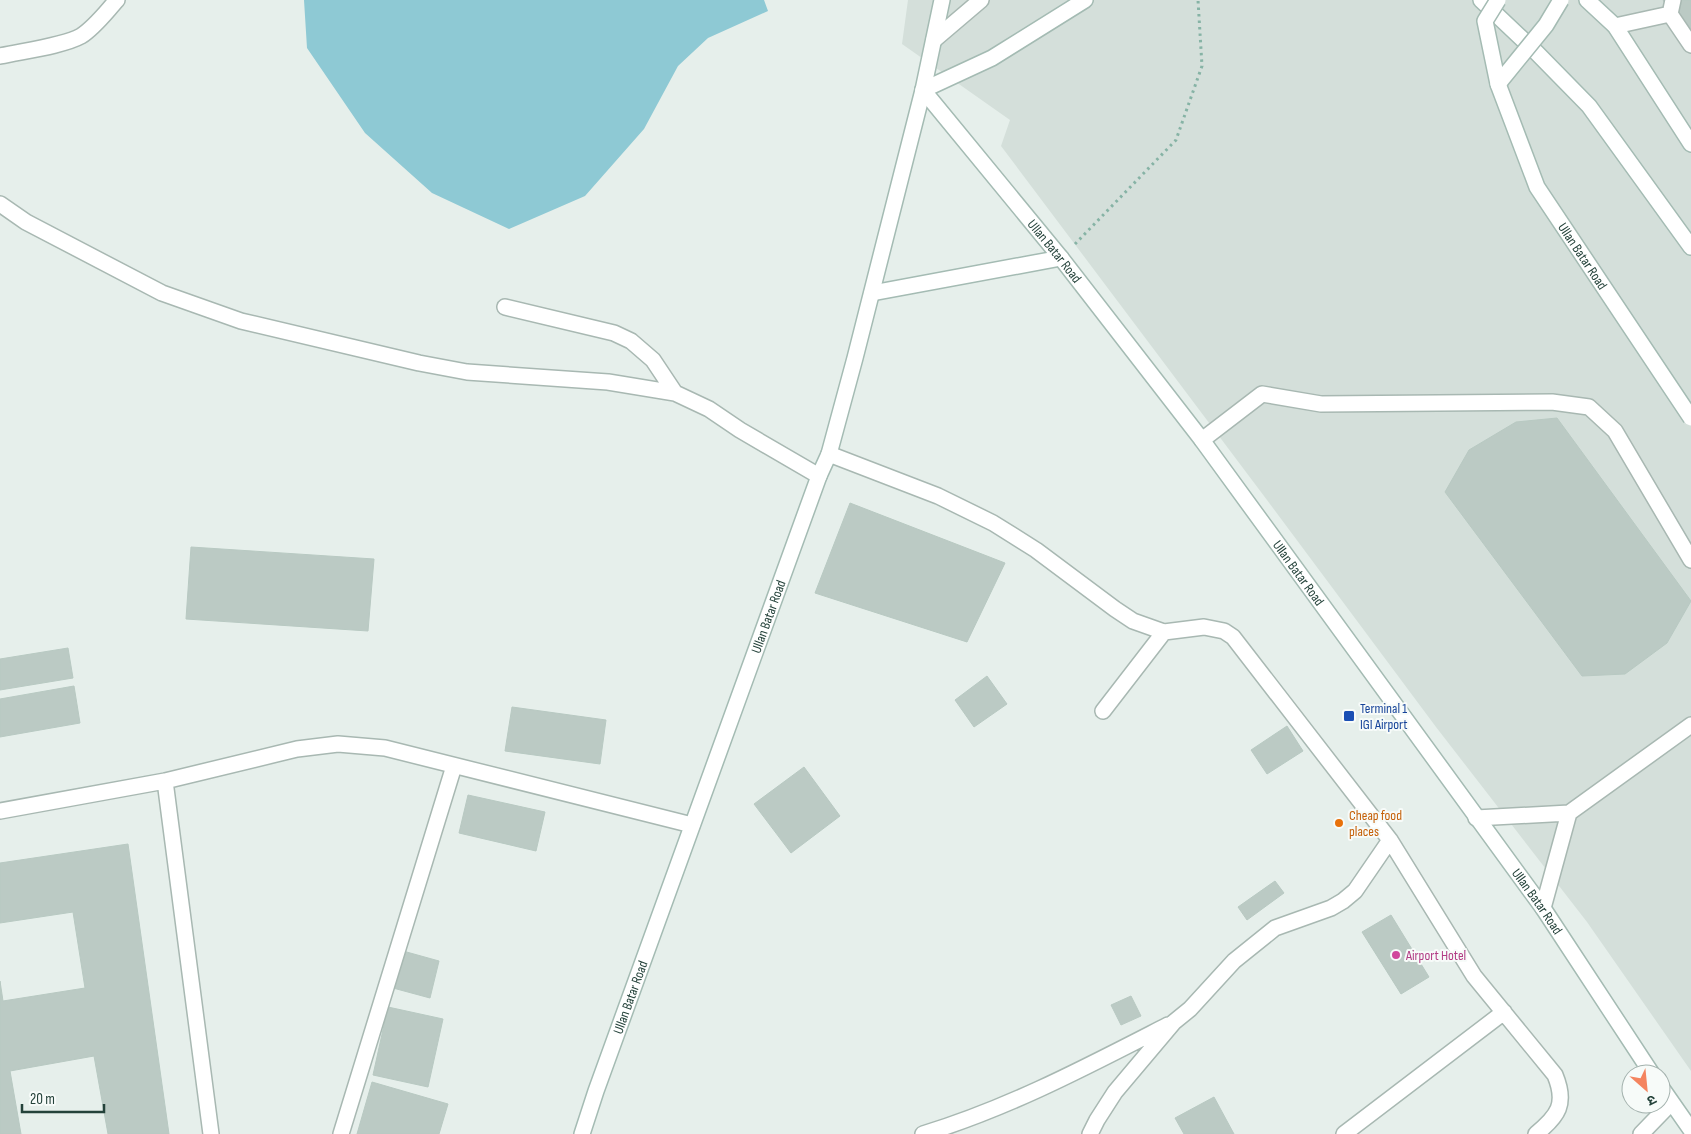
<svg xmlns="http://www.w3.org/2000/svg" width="1691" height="1134" font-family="'Sofia Sans Condensed','Noto Sans Devanagari',sans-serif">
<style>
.built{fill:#d4dfda}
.water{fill:#8ec9d4}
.building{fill:#bbcac4;stroke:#b8c9c2}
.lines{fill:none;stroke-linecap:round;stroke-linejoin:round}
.lane-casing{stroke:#a8b8b2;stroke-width:18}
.street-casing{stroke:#a8b8b2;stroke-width:18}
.secondary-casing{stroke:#a4bbb3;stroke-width:18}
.path{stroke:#86b3a5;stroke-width:3;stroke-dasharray:2.5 4;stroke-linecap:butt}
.lane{stroke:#fff;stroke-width:15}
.street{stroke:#fff;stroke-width:15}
.secondary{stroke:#fff;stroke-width:15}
.secondary-bridge-casing{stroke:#a4bbb3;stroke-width:18;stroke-linecap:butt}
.secondary-bridge{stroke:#fff;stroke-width:15}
.transit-dot{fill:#1a4fb4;stroke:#f7fbf9;stroke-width:2}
.food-dot{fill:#e8710a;stroke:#f7fbf9;stroke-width:2}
.hotel-dot{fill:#d1479c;stroke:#f7fbf9;stroke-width:2}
.labels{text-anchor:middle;stroke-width:4;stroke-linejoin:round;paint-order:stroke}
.street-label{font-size:14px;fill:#24423a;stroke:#f7fbf9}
.transit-label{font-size:14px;fill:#164399;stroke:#f7fbf9;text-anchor:start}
.food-label{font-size:14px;fill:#c56008;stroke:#f7fbf9;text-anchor:start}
.hotel-label{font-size:14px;fill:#b23c85;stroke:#f7fbf9;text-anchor:start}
</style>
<rect width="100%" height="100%" fill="#e6efeb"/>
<path class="built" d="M908 0H1691V1071L1587 922 1436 727 1267 500 1001 146 1010 120 902 44Z"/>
<path class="water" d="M304 0H764L768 11 708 38 678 66 644 129 585 196 509 229 432 193 365 133 307 48Z"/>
<path class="building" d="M1663 0H1691V42Z
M1557 418 1691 601 1667 643 1625 674 1582 676 1445 492 1469 450 1516 422Z
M850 503 1005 563 967 642 815 593Z
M191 547 374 559 368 631 186 619Z
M68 648 73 678 0 690V659Z
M987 676 1007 704 974 727 955 700Z
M74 686 80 723 0 737V699Z
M512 707 606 720 600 764 505 751Z
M1287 726 1303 751 1267 774 1251 750Z
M804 767 840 816 791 853 754 804Z
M468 795 545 812 536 851 459 833Z
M128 844 169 1134H108L94 1056 10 1071 21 1134H0V981L3 1001 85 988 73 912 0 923V863Z
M1275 881 1284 893 1247 920 1238 907Z
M1391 915 1429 977 1401 994 1362 932Z
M403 951 439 961 430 998 393 988Z
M1131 996 1141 1016 1121 1025 1111 1005Z
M388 1007 443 1019 428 1087 373 1075Z
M372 1082 448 1104 439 1134H357Z
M1214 1097 1234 1134H1184L1175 1118Z"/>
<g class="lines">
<g class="lane-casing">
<path id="lane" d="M1673 0 1670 14 1691 45
M1615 26 1670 14
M934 40 981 0
M1202 440 1262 394 1321 404 1552 402 1589 407 1615 431 1691 560
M165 781 211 1134
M0 811 165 781 297 749 338 744 385 748 692 825
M1476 818 1569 813 1691 725
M1543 908 1569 813
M341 1134 454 766"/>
</g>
<g class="street-casing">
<path id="street" d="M0 56C22 51 63 46 81 36 95 27 106 12 117 0
M0 204 26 222 162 293 241 321 419 363 467 372 608 382 675 393 709 409 740 430 819 476
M505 307 614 333 631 341 653 360 675 393
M829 454 938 496 993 523 1036 550 1115 609 1133 621 1164 632 1204 627 1224 631 1233 637 1390 840 1474 976 1555 1075C1567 1104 1558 1116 1536 1134
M1103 711 1164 632
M923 1134C1009 1108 1088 1066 1168 1025
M1090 1134 1097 1120 1115 1092 1174 1022 1190 1009 1234 961 1275 928 1331 908 1343 901 1355 891 1390 840
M1344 1134 1504 1012
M1641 1134 1671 1103"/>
</g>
<g class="secondary-casing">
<g id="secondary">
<path d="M1481 0 1537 53 1589 106 1691 247"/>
<path d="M1587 0 1615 26 1691 144"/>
<path id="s1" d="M923 90 1061 258 1202 440 1543 908 1652 1074"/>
<path d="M923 90 992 58 1085 0"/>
<path d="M872 293 1061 258"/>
<path d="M1661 1087 1691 1130"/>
<path id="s2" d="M582 1134 596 1091 819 476 829 454 855 358 923 90 942 0"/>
</g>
</g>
<path class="path" d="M1075 244 1176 140 1202 66 1198 0"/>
<use href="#lane" class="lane"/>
<use href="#street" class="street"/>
<use href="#secondary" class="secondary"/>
<g class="secondary-bridge-casing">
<g id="secondary-bridge">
<path id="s3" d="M1498 0 1485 21 1498 84 1537 187 1691 418"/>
<path d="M1498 84 1546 25 1561 0"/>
</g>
</g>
<use href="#secondary-bridge" class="secondary-bridge"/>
</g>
<rect class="transit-dot" x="1343" y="710" width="12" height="12" rx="2.5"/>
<circle class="food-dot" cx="1339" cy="823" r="5"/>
<circle class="hotel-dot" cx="1396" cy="955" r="5"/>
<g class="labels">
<g class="street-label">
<text dy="5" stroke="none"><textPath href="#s1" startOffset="208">Ullan Batar Road</textPath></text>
<text dy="5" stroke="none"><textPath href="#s3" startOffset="282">Ullan Batar Road</textPath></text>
<text dy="5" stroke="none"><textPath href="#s1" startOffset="612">Ullan Batar Road</textPath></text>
<text dy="5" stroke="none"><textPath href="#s2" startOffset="550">Ullan Batar Road</textPath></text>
<text dy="5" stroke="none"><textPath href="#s1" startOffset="1018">Ullan Batar Road</textPath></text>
<text dy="5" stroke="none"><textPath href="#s2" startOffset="145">Ullan Batar Road</textPath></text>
</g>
<g class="transit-label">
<text x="1360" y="713">Terminal 1<tspan x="1360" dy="16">IGI Airport</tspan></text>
</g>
<g class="food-label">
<text x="1349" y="820">Cheap food<tspan x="1349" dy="16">places</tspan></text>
</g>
<g class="hotel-label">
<text x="1406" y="960">Airport Hotel</text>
</g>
</g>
<g transform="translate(1646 1089) rotate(153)"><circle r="24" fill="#f7fbf9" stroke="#a3b1ad"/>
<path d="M0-4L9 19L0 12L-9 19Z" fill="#f4845f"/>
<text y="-8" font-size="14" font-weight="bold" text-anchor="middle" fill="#24423a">उ</text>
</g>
<path d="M22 1104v8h82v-8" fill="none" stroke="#24423a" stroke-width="2.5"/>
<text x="30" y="1104" font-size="15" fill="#24423a" stroke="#f7fbf9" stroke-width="4" paint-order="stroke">20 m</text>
</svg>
